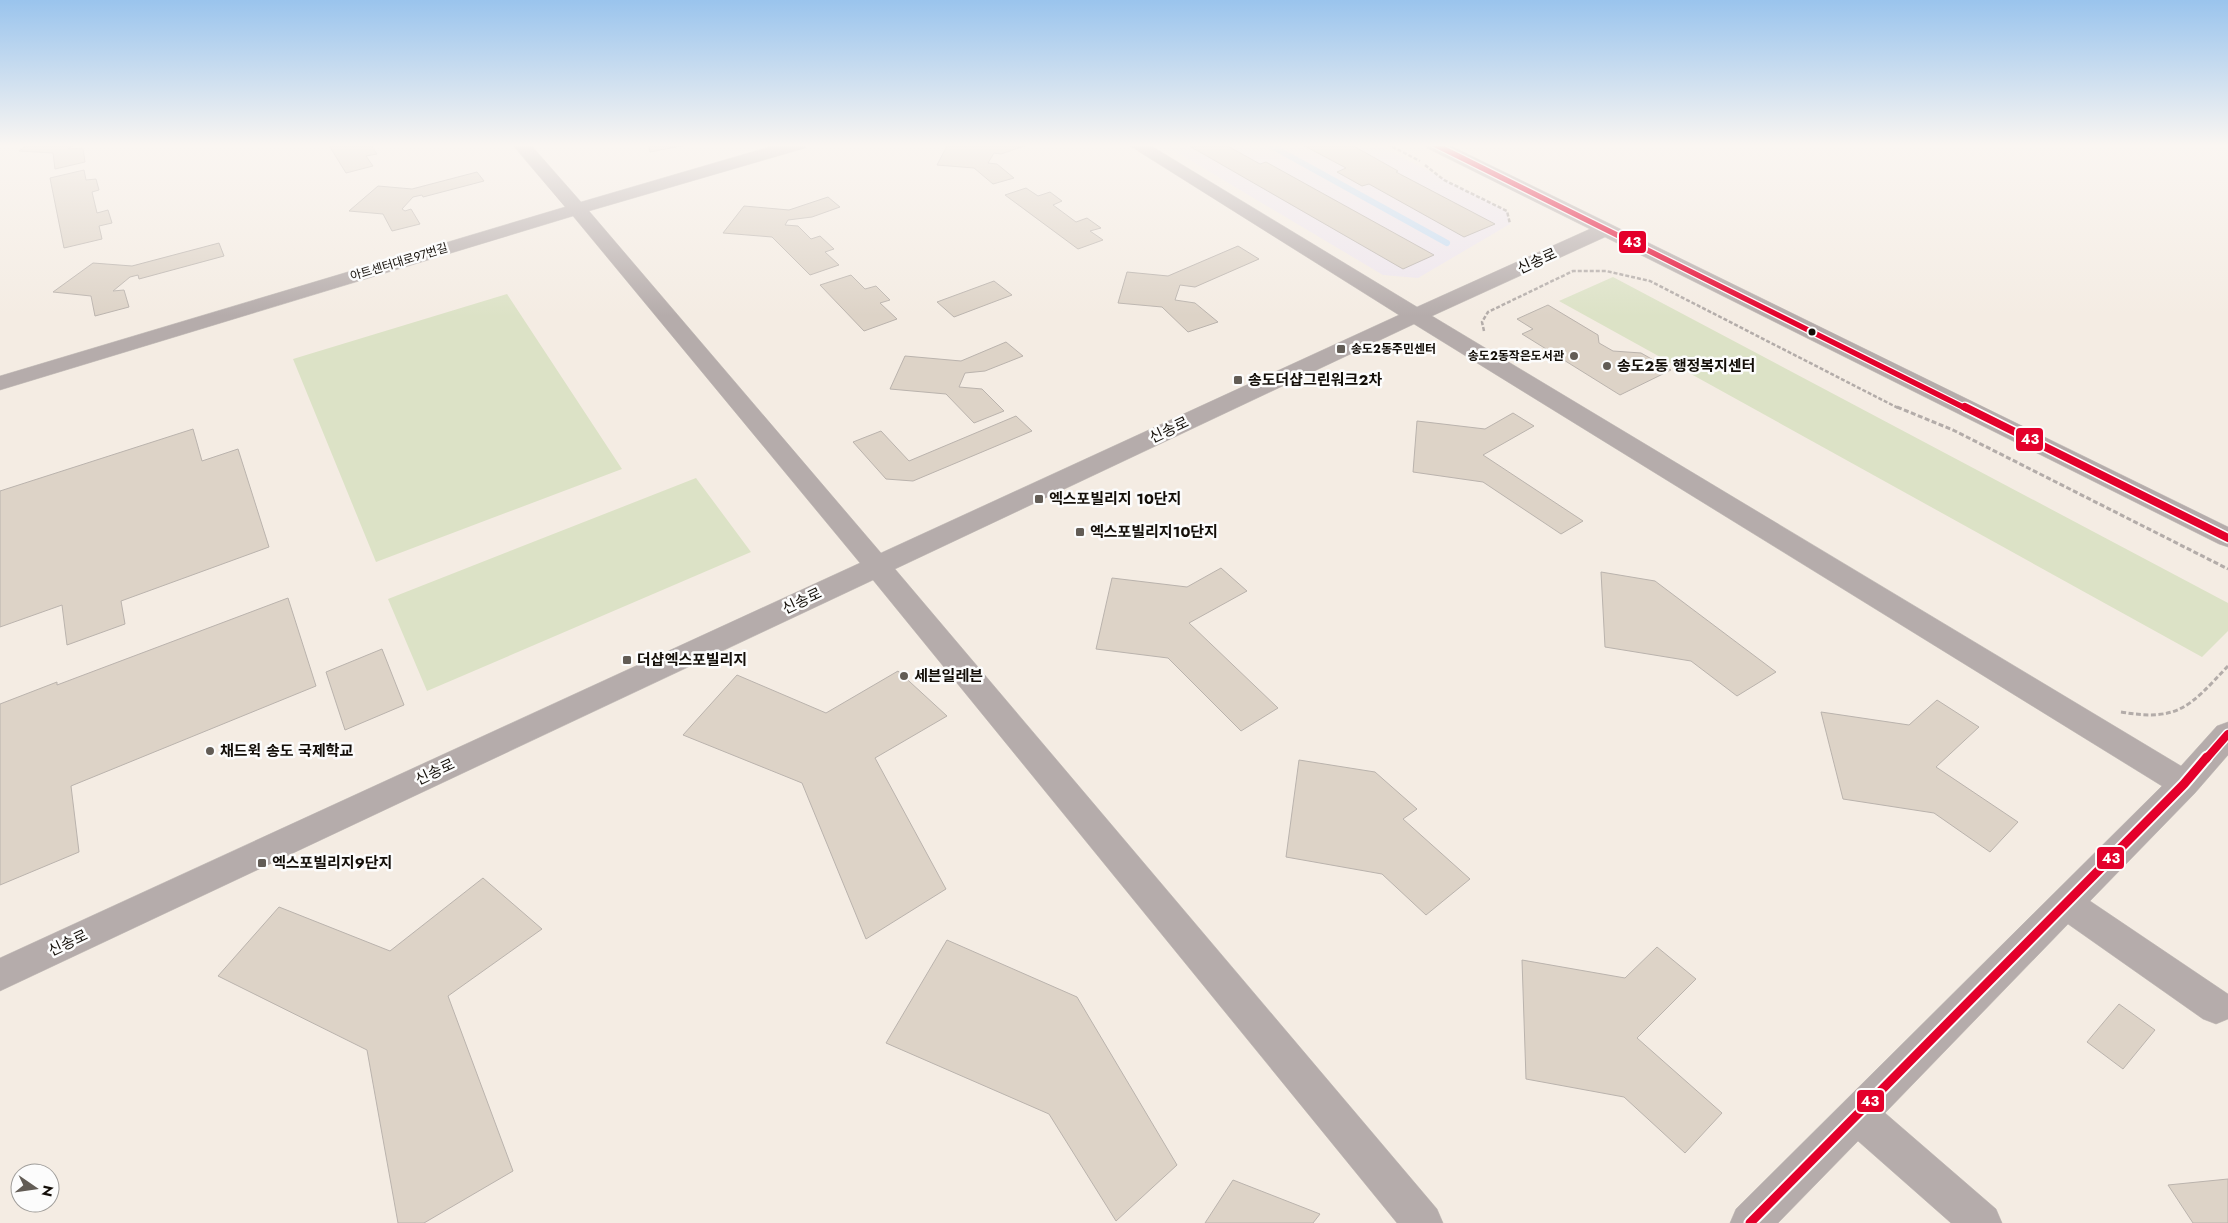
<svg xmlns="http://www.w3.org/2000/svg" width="2228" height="1223" font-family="Jost,'Noto Sans KR',sans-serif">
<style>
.commercial{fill:#eee6ee}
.green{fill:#dce2c6}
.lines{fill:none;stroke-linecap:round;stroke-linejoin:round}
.stream{stroke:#c5ddf5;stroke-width:6}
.building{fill:#ddd3c7;stroke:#bab3ad}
.minor-casing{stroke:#cec8c2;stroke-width:1}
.path-far1{stroke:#b3aca9;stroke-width:2.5;stroke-dasharray:4 2;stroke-linecap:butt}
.path{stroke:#b3aca9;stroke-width:3;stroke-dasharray:5 2.5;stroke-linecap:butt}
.minor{fill:#b5acab;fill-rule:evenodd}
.bus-1-far2-casing{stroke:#fcfcfc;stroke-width:8}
.bus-1-far1-casing{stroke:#fcfcfc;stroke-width:11}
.bus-1-casing{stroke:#fcfcfc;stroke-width:13}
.bus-1-far2{stroke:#e4002b;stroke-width:5.5}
.bus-1-far1{stroke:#e4002b;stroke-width:8}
.bus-1{stroke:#e4002b;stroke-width:9}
.bus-dot{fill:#130e08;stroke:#fcfcfc;stroke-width:2}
.poi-dot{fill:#625c55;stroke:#fcfcfc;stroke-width:2}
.labels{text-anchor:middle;stroke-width:5;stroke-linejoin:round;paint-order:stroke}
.far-street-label{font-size:12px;fill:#130e08;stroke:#fcfcfc}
.far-poi-label{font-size:12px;font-weight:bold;fill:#130e08;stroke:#fcfcfc;text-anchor:start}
.street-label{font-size:15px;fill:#130e08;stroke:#fcfcfc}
.poi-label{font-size:15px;font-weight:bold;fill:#130e08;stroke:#fcfcfc;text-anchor:start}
.line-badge{stroke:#fcfcfc;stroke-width:2}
.badge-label{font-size:14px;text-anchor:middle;font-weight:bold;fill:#fff}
</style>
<rect width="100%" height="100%" fill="#f4ece3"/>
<path class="commercial" d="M1163 144H1376L1507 211 1510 224 1418 278 1383 275Z"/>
<path class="green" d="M1613 277 2228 603V631L2202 657 1559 301Z
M507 294 622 469 376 562 293 359Z
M696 478 751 552 427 691 388 599Z"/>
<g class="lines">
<path class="stream" d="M1268 144 1447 243"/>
</g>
<path class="building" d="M29 144H75L68 149 83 148 85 162 55 169 53 153 19 151Z
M328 144H370L377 154 366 156 373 166 346 173Z
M648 144H686V145L650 152Z
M948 144 987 145 1030 144 1001 154 994 153 988 163 997 164 1014 178 993 184 974 168 937 165Z
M1186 144H1224L1260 164 1266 162 1434 255 1403 269Z
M1301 144H1350L1398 171 1396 172 1495 224 1464 237 1369 184 1362 186 1337 172 1346 168Z
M84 170 86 180 96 179 99 190 92 192 97 213 108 210 112 223 99 226 102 239 64 248 50 178Z
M477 172 484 181 423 197 422 195 413 197 402 209 405 211 411 209 420 224 392 231 383 214 349 211 378 186 412 189Z
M1026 188 1038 196 1050 192 1062 201 1053 205 1076 222 1087 218 1101 228 1090 231 1103 240 1078 249 1005 195Z
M828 197 840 207 812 217 788 220 785 225 798 226 811 239 820 236 834 249 825 252 839 265 810 275 772 237 723 233 744 206 789 210Z
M219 243 224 256 139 279 138 275 130 277 113 291 124 290 129 307 95 316 91 296 53 292 93 263 132 266Z
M1238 246 1259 259 1195 287 1180 285 1175 300 1195 303 1218 322 1188 332 1162 307 1118 303 1127 272 1168 276Z
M851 275 865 289 876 286 890 300 880 303 897 319 864 331 820 285Z
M994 281 1012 295 954 317 937 302Z
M1548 305 1598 335 1599 343 1613 351 1641 353 1671 370 1620 395 1522 334 1533 329 1517 319Z
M1006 342 1023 356 985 371 965 373 959 387 982 389 1004 411 974 423 946 394 890 389 905 356 961 361Z
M1513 413 1534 426 1483 455 1583 521 1561 534 1483 482 1413 472 1417 421 1485 429Z
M1016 416 1032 431 913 481 886 479 853 442 881 431 909 461Z
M193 429 202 461 238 449 269 547 121 601 125 624 67 645 62 605 0 627V491Z
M1221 568 1247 591 1189 623 1278 708 1241 731 1168 658 1096 649 1112 578 1187 587Z
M1601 572 1655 581 1776 672 1737 696 1691 661 1605 647Z
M288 598 316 686 71 786 79 852 0 885V704L57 682V685Z
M382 649 404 705 345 730 326 672Z
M898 671 947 716 875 758 946 889 866 939 802 783 683 735 737 675 826 713Z
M1937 700 1979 727 1936 767 2018 822 1990 852 1934 813 1843 799 1821 712 1909 725Z
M1299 760 1375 772 1417 809 1403 819 1470 879 1426 915 1382 874 1286 857Z
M483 878 542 929 448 996 513 1171 424 1223H398L367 1050 218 976 279 907 390 951Z
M947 940 1077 997 1177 1165 1116 1221 1049 1114 886 1043Z
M1657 947 1696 979 1637 1038 1722 1113 1685 1153 1624 1097 1526 1079 1522 960 1625 978Z
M2119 1004 2155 1030 2123 1069 2087 1042Z
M2228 1179V1223H2193L2168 1185Z
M1233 1180 1320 1214 1313 1223H1205Z"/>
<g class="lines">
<g class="minor-casing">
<path id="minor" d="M512 144H530L581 202 779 144H807L805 148 589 211 881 553 1399 315 1127 144H1148L1417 307 1590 229 1427 148 1425 144H1447L2228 527V547L2219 544 1605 237 1432 316 2181 766 2217 726 2228 722V755L2195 793 2090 901 2228 994V1019L2216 1024 2203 1019 2068 924 1885 1113 1996 1209 2002 1223H1951L1858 1141 1778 1223H1730L1736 1209 2162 786 1414 324 895 569 1437 1209 1443 1223H1397L873 580 0 991V958L860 563 573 216 0 390V376L565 207Z"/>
</g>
<path class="path-far1" d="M1387 144 1420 161
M1425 165 1444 180 1507 211 1510 224
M1484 331 1482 322 1488 312 1573 271H1606L1650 281 1900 409"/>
<path class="path" d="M1897 407 1953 430 2228 569
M2121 712C2179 722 2190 706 2228 666"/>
<use href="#minor" class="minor"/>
<g class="bus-1-far2-casing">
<path id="bus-1-far2" d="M1434 144 1967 409"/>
</g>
<g class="bus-1-far1-casing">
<path id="bus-1-far1" d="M1965 407 2228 538
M2206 759 2228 734"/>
</g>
<g class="bus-1-casing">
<path id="bus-1" d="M1750 1223 2184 784 2207 757"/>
</g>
<use href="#bus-1-far2" class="bus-1-far2"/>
<use href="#bus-1-far1" class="bus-1-far1"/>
<use href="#bus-1" class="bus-1"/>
</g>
<linearGradient id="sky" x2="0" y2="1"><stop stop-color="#9ac4ed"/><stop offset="0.46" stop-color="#faf6f2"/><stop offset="1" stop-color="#faf6f2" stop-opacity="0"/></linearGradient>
<rect width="2228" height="316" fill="url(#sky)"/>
<circle class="bus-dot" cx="1812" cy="332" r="4.5"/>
<g class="poi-dot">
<rect x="1336" y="344" width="10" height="10" rx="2.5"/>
<circle cx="1574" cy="356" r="5"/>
<circle cx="1607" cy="366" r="5"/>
<rect x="1233" y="375" width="10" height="10" rx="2.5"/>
<rect x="1034" y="494" width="10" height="10" rx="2.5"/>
<rect x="1075" y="527" width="10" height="10" rx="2.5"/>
<rect x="622" y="655" width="10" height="10" rx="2.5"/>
<circle cx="904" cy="676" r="5"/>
<circle cx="210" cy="751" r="5"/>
<rect x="257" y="858" width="10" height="10" rx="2.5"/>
</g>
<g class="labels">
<g class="far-street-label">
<text transform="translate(399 262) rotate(-17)" y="4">아트센터대로97번길</text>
</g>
<g class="far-poi-label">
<text x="1351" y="353">송도2동주민센터</text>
<text x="1564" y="360" text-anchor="end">송도2동작은도서관</text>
</g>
<g class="street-label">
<text transform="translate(1537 261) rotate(-24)" y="5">신송로</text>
<text transform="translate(1169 430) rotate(-25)" y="5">신송로</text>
<text transform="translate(802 601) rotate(-25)" y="5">신송로</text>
<text transform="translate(435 772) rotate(-25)" y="5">신송로</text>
<text transform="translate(68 943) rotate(-25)" y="5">신송로</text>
</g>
<g class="poi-label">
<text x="1617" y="371">송도2동 행정복지센터</text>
<text x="1248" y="385">송도더샵그린워크2차</text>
<text x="1049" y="504">엑스포빌리지 10단지</text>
<text x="1090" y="537">엑스포빌리지10단지</text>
<text x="637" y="665">더샵엑스포빌리지</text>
<text x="914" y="681">세븐일레븐</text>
<text x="220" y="756">채드윅 송도 국제학교</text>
<text x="272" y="868">엑스포빌리지9단지</text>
</g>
</g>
<g class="line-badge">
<rect x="1618" y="230" width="29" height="24" rx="5" fill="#e4002b"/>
<rect x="2015" y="427" width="29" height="25" rx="5" fill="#e4002b"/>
<rect x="2096" y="846" width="29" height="24" rx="5" fill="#e4002b"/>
<rect x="1856" y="1089" width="29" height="24" rx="5" fill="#e4002b"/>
</g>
<g class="badge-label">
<text x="1632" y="247">43</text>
<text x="2030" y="444">43</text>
<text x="2111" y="863">43</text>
<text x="1870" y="1106">43</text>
</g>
<g transform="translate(35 1188) rotate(103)"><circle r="24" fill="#fcfcfc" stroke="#9f9d9a"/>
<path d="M0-4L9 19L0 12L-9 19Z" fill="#625c55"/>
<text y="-8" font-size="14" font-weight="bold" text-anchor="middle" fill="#130e08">N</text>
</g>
</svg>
